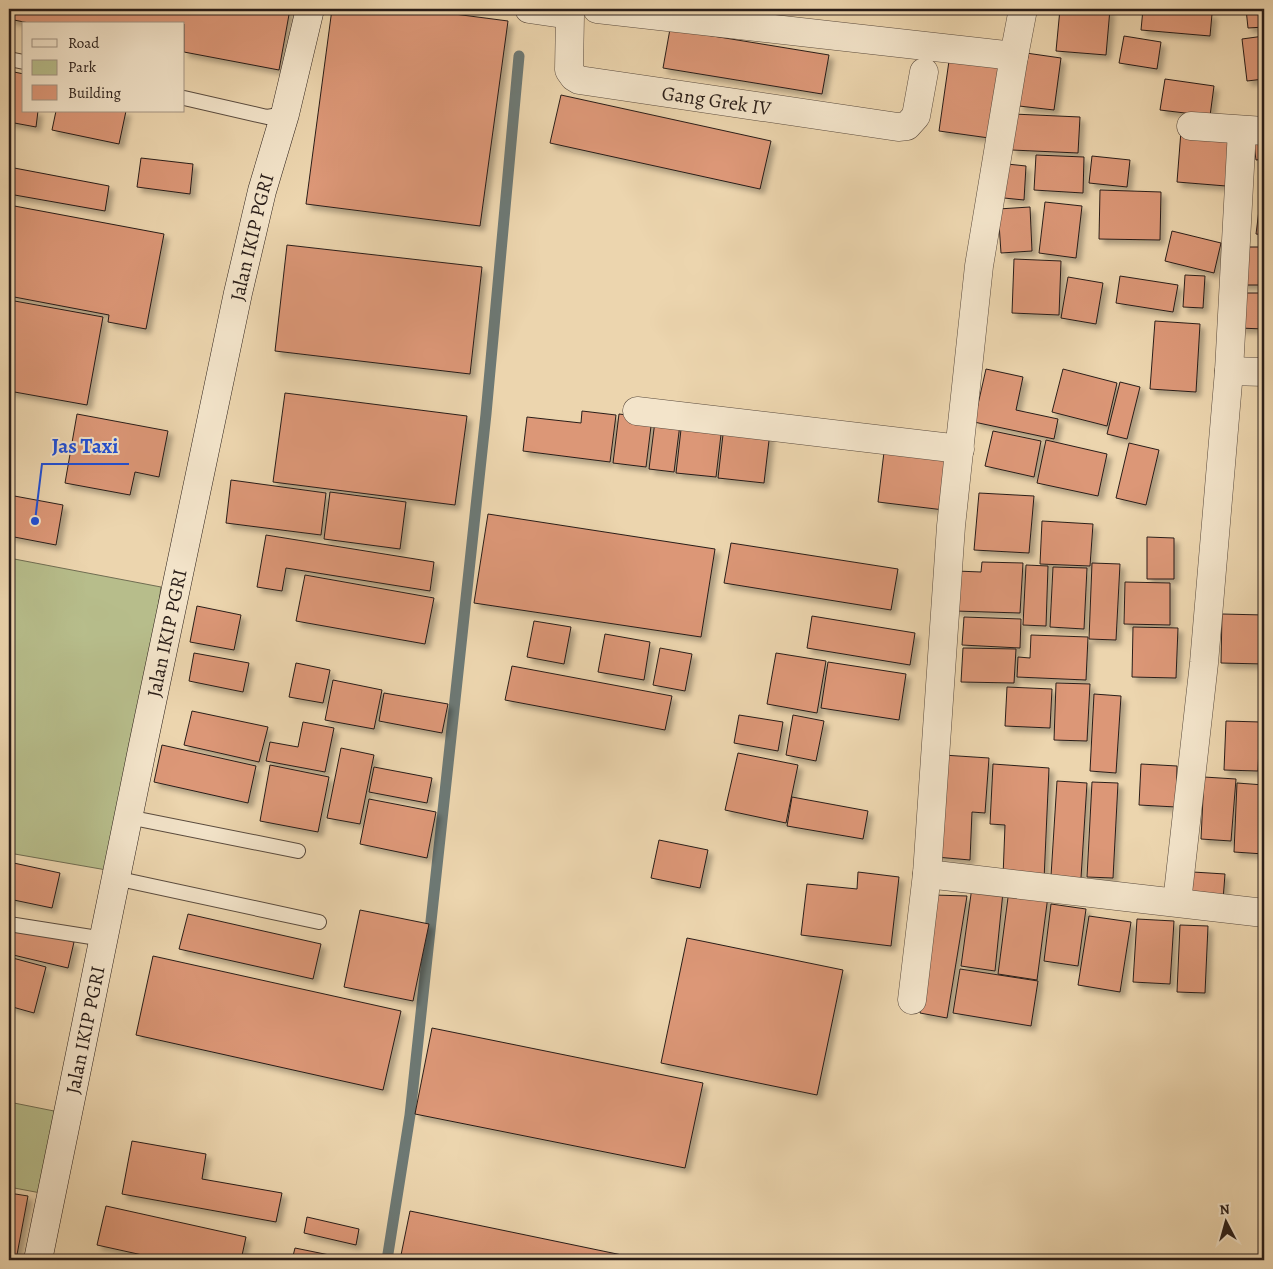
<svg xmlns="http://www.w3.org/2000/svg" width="1273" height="1269" font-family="Alegreya,serif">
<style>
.green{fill:#b7bd8b;stroke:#706d52}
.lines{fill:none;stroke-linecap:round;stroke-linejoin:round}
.stream{stroke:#6d7975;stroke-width:11}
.building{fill:#dc9777;stroke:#291d18;filter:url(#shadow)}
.lane-casing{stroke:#5a4b3e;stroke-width:16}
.street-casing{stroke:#5a4b3e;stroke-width:29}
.secondary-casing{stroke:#291d18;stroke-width:29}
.lane{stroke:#f3e4ca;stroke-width:14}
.street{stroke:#f3e4ca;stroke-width:28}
.secondary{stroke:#f3e4ca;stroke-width:28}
.labels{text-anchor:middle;stroke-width:4;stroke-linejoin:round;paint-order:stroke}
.street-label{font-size:20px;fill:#291d18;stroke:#f3e4ca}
.leader{fill:none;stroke:#1d4ed8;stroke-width:2}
.callout-dot{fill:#1d4ed8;stroke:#f3e4ca;stroke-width:2}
.callout-label{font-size:21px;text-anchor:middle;font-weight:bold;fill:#1d4ed8;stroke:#f3e4ca;stroke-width:4;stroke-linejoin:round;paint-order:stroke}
</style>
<defs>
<filter id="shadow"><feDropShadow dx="4.5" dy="4.5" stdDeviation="2.5" flood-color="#0004"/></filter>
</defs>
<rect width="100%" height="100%" fill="#ecd5ae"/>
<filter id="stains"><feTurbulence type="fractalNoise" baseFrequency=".004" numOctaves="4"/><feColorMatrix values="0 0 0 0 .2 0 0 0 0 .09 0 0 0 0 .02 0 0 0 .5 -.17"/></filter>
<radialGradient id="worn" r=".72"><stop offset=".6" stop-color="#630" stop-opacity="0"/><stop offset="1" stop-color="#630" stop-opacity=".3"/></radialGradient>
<path class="green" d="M9 558 161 587 128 817 118 872 9 853Z
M9 1102 64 1113 46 1194 9 1187Z"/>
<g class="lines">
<path class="stream" d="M387 1260 410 1115 486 414 519 56"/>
</g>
<path class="building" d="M9 9H290L279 70 184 52V24H34L9 19Z
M332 9H416L508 21 480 226 306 204Z
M1060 9H1110L1106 55 1056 51Z
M1143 9 1212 14 1210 36 1141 30Z
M1246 9H1264V27L1248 28Z
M670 29 829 55 822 94 663 68Z
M1124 36 1161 42 1157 69 1119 63Z
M1264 36V79L1247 81 1242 39Z
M1026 53 1061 58 1054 110 1019 106Z
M949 61 1000 68 989 138 939 131Z
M9 71 24 74V111H38L36 127 9 122Z
M1165 79 1214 86 1210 116 1160 110Z
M561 95 771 141 760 189 550 143Z
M56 111H126L119 144 52 130Z
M1013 114 1080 117 1078 153 1012 150Z
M1181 131 1230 136 1226 186 1177 182Z
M1264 136V159L1256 160 1253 137Z
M1036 155 1084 157 1083 193 1034 190Z
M1092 156 1130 160 1127 187 1089 183Z
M141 158 193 164 190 194 137 187Z
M1262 161H1264V202H1259Z
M1007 164 1026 166 1024 200 1004 198Z
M9 167 109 186 105 211 9 194Z
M1100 190 1161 192 1160 240 1099 239Z
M1045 202 1082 206 1076 258 1039 253Z
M9 205 164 234 146 329 108 322 109 315 9 296Z
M1030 207 1032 251 1001 253 998 209Z
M1259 210 1264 211V235L1256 234Z
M1172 231 1221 243 1214 273 1165 261Z
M287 245 482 267 470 374 275 351Z
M1238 247H1264V285H1238Z
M1014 259 1061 261 1059 315 1012 313Z
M1185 275 1205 276 1203 308 1183 307Z
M1120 276 1178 285 1173 312 1116 303Z
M1068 277 1103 283 1096 324 1061 318Z
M1240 293H1264V329L1239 328Z
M9 300 103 317 87 405 9 391Z
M1155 321 1200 324 1196 392 1150 389Z
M986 369 1023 377 1016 410 1058 419 1054 439 974 422Z
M1063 369 1117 383 1107 426 1052 412Z
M1120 382 1140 387 1127 439 1107 434Z
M285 393 467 416 455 505 273 482Z
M582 411 616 415 610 462 523 451 527 417 581 423Z
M77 414 168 431 159 477 135 472 130 495 65 483Z
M619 414 652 418 646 467 613 463Z
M655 421 680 424 674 472 649 469Z
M682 421 722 426 716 477 676 473Z
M724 426 770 432 764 483 718 478Z
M993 431 1041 441 1034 477 985 466Z
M1046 440 1107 454 1098 496 1037 483Z
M1129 443 1159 450 1146 505 1116 498Z
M884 452 950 460 944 510 878 502Z
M231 480 326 493 321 535 226 523Z
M330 492 406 502 400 549 324 539Z
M979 493 1034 496 1029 553 974 550Z
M9 495 63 505 56 545 9 536Z
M488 514 715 549 701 637 474 603Z
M1042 521 1093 524 1090 566 1040 564Z
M266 535 434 562 430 591 286 568 282 591 257 587Z
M1147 537 1174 538V579H1147Z
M731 543 898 569 891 610 724 583Z
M982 562 1023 563 1020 613 955 611 956 571 981 572Z
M1092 563 1120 564 1116 640 1089 639Z
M1026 565 1048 566 1046 626 1023 625Z
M1053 567 1087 568 1084 629 1050 627Z
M305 575 434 598 425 644 296 621Z
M1125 582 1170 583V625L1124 624Z
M197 606 241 615 234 650 190 642Z
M1222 614 1264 615V664L1221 663Z
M812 616 915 633 910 665 807 648Z
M964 617 1021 619 1020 648 962 645Z
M534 621 571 627 564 664 527 657Z
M1133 627 1178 628 1176 678 1132 677Z
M605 634 650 642 644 680 598 672Z
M1031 635 1088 637 1086 680 1017 677 1018 657 1030 658Z
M660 648 692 654 685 691 653 685Z
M963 648 1016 649 1014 683 961 682Z
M194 653 249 663 243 692 189 681Z
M776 653 826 661 817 713 767 704Z
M828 662 906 674 899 720 821 708Z
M296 663 330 670 323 703 289 697Z
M512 666 672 696 665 730 505 700Z
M333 680 382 690 374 729 325 720Z
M1056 683 1090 684 1087 741 1054 740Z
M1007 687 1052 689 1050 728 1005 726Z
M384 693 448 704 442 733 379 721Z
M1094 694 1121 696 1116 773 1090 771Z
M1264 708V774H1262Z
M192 711 268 727 259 762 184 745Z
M739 715 783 722 778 751 734 743Z
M793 715 824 721 816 761 786 755Z
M1226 721 1260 722 1258 771 1224 770Z
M303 722 334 728 325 772 266 761 270 742 298 747Z
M162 745 256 766 248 803 154 782Z
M341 748 374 755 360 824 327 818Z
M738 753 798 765 786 823 725 810Z
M943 755 989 758 985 813 972 812 970 860 936 857Z
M993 764 1049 768 1044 880 1003 877 1005 825 990 824Z
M1141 764 1177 766 1176 807 1139 805Z
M270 765 329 777 318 832 260 821Z
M374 767 432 778 427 803 369 792Z
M1204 777 1236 779 1231 841 1201 839Z
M1057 781 1087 783 1081 878 1051 876Z
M1092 782 1118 783 1113 878 1087 877Z
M1237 783 1264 785V854L1234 852Z
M792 797 868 811 863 839 787 826Z
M369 799 436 812 427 858 360 844Z
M659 840 708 850 700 888 651 878Z
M9 862 60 873 52 908 9 899Z
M858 872 899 877 891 946 801 935 807 884 857 889Z
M1193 872 1225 874 1223 900 1191 898Z
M972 887 1003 892 995 971 961 966Z
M1009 890 1048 896 1037 980 998 974Z
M934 895 967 896 947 1018 920 1013Z
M1051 904 1086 909 1078 966 1044 961Z
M360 910 429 924 413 1001 344 987Z
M188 914 321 944 313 979 179 949Z
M1089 916 1131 922 1120 992 1078 985Z
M1137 919 1174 921 1170 984 1133 982Z
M1180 925 1208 926 1205 993 1177 992Z
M9 927 74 942 68 968 9 954Z
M687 938 843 970 817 1095 661 1063Z
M153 956 401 1011 383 1090 136 1035Z
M9 957 46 967 34 1013 9 1006Z
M960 969 1038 981 1031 1026 953 1013Z
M432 1028 703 1083 685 1168 415 1114Z
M132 1141 206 1154 202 1179 282 1193 276 1222 122 1194Z
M9 1193 28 1196 16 1260H9Z
M106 1206 246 1237 241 1260H165L97 1245Z
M410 1211 646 1260H400Z
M307 1217 359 1229 356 1245 304 1233Z
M295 1248 354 1260H292Z"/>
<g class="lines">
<g class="lane-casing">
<path id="lane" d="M9 59 24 62
M184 98 267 117 285 114
M128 817 298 851
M115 878 319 922
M9 924 104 939"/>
</g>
<g class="street-casing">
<g id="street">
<path id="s1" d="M529 9 570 15 569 70 574 77 579 80 898 127 907 126 916 116 924 72"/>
<path d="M597 9 1014 56"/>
<path d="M1191 126 1264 131"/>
<path d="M1229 371 1264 372"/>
<path d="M637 411 960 449"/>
<path d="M927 874 1264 913"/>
<path d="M1177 902 1204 663 1229 371 1242 130"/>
<path d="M912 1000 927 874 951 526 979 266 1014 56 1023 9"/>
</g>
</g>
<g class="secondary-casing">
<g id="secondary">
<path id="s2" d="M38 1260 143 745 238 293 262 191 285 114 310 9"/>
</g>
</g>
<use href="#lane" class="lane"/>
<use href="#street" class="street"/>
<use href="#secondary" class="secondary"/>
</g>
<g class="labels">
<g class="street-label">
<text dy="7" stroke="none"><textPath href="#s1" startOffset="250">Gang Grek IV</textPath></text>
<text dy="7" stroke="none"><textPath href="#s2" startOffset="1045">Jalan IKIP PGRI</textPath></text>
<text dy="7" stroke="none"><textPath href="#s2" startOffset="640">Jalan IKIP PGRI</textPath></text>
<text dy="7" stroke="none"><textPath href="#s2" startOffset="235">Jalan IKIP PGRI</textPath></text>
</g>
</g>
<path class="leader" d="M35 521L42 464H129"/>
<circle class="callout-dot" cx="35" cy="521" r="5"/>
<g class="callout-label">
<text x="85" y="453">Jas Taxi</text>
</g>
<rect width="1273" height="1269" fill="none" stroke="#ecd5ae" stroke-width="30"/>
<rect x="10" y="10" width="1253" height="1249" fill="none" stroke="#291d18" stroke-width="2.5"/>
<rect x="15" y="15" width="1243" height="1239" fill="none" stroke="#291d18"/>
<rect x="22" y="22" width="162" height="90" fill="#f3e4ca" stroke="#a29483"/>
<rect x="32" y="39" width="25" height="8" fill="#f3e4ca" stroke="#a29483"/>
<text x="68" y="48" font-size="15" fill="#291d18">Road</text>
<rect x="32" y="60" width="25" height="15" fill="#b7bd8b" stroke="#a29483"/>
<text x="68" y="72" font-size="15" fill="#291d18">Park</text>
<rect x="32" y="85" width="25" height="15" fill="#dc9777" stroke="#a29483"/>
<text x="68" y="98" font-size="15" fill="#291d18">Building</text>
<g transform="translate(1226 1222) rotate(354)" stroke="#f3e4ca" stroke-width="4" paint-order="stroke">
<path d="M0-4L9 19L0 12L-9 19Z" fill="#291d18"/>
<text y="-8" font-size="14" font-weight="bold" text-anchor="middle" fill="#291d18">N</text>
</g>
<rect width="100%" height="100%" filter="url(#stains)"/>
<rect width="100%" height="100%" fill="url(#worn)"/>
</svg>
